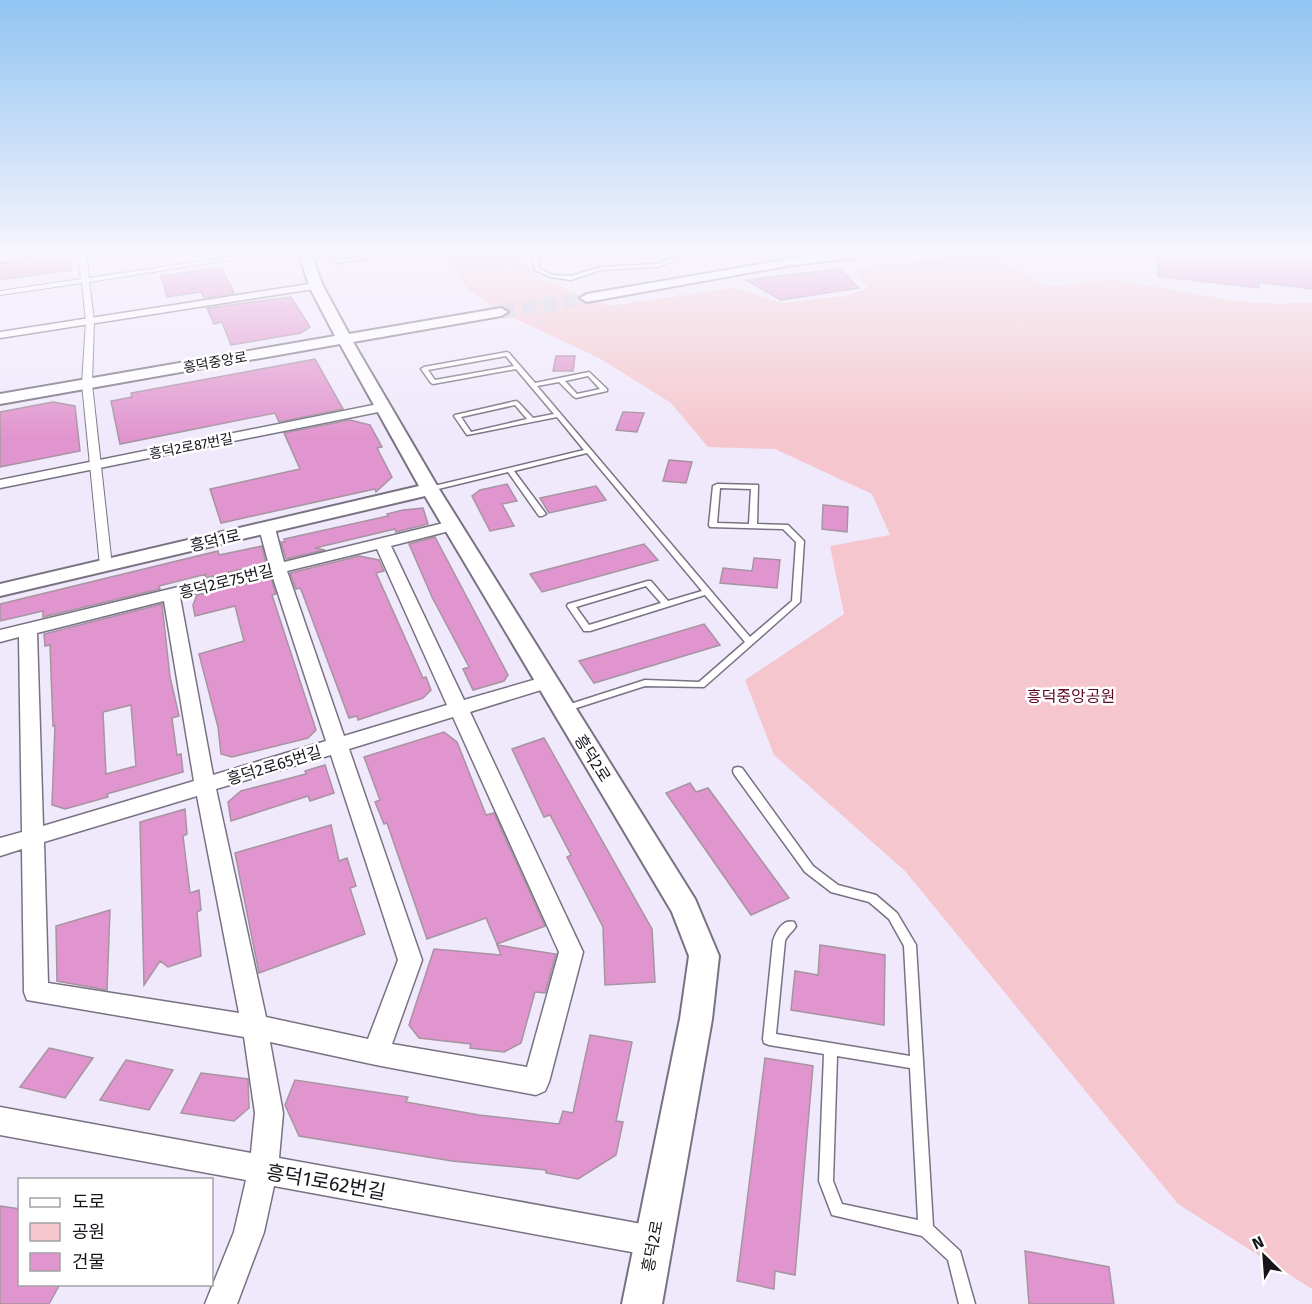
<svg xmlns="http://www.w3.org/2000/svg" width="1312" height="1304" font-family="'Fira Sans','Noto Sans KR',sans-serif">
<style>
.green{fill:#f5c6cd}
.building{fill:#e195ce;stroke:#a694a1;stroke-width:1.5;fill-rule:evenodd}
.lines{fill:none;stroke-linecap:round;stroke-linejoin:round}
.tertiary-tunnel{stroke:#cfc8d9;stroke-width:14;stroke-dasharray:14 7;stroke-linecap:butt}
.service-casing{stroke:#797282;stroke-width:3}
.pedestrian-casing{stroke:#797282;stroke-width:2}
.minor-casing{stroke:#797282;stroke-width:3}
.tertiary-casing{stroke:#797282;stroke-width:4}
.service{fill:#fff;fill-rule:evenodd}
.pedestrian{fill:#fff;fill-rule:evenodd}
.minor{fill:#fff;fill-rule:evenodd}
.tertiary{fill:#fff;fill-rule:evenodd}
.labels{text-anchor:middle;stroke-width:5;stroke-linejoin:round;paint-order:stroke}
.far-street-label{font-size:14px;fill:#17141b;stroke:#fff}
.street-label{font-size:16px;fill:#17141b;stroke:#fff}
.park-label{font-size:16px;fill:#5e0926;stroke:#fff}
.near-street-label{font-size:20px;fill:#17141b;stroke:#fff}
</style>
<rect width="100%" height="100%" fill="#f0e8fb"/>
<path class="green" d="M440 254H517L541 279 609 306 734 288 783 303 844 296 869 288 857 274 860 266 992 254 1045 287 1114 279 1234 301 1279 304 1312 302V1289L1178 1204 905 871 774 755 745 680 844 614 830 546 890 535 872 494 775 449 708 447 671 403 599 358 501 312 469 290Z"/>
<path class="building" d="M45 254 69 255 72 270 0 280V264Z
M1158 254 1225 259 1303 254 1312 259V289L1258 282 1259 288 1158 276Z
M221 267 234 293 204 298 201 292 167 297 161 276Z
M840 269 859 288 781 300 746 280Z
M291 297 310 327 301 333 231 345 222 322 214 324 207 308Z
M556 356H575L573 371H553Z
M315 359 343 409 279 422 275 413 120 444 111 401 132 397 131 393Z
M53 402 75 406 80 451 0 467V412Z
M623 412 644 413 637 432 616 430Z
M350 420 370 425 382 447 377 448 392 477 376 492 375 489 221 523 210 489 300 469 284 433Z
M669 460 692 462 686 483 663 481Z
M507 484 517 501 502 504 514 526 490 531 472 496 480 490Z
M596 486 606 500 549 513 540 498Z
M823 505 848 507 847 532 822 529Z
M423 508 428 524 396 532 395 529 315 548 325 550 286 559 281 542H285L284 539 388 516 387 514 403 510Z
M435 537 508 675 504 681 473 690 463 669 469 667 432 597 409 544Z
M644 544 658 560 542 592 530 574Z
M262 546 266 563 205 578 206 574 159 586 160 589 43 617V611L0 621V604L218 551 219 555Z
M359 556 379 560 384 571 376 573 423 678 426 677 431 690 423 698 358 720 357 716 349 718 302 592 300 588 296 589 290 573Z
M754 558 780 560 777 588 720 583 723 568 752 571Z
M271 578 276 594 272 595 316 730 308 738 232 757 221 754 218 727 199 654 244 641 235 606 195 616 193 605 197 595Z
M162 604 170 677 179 716 172 718 177 755 181 754 183 772 107 794 108 797 65 809 52 805 55 725 53 726 50 645 45 646 44 634ZM131 705 136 766 106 774 103 712Z
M704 624 720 645 594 683 579 661Z
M444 732 457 742 486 815 494 813 545 926 497 944 486 918 427 939 387 823 384 824 375 802 380 800 364 757Z
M544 738 652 929 655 982 605 985 603 927 567 857 571 855 550 815 544 817 512 749Z
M325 765 334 793 310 801 308 796 231 821 228 802 241 791 306 774 305 771Z
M690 783 696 792 708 788 789 898 751 915 666 793Z
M185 809 187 834 183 836 190 893 199 890 201 910 197 912 201 956 168 967 160 961 144 985 140 822Z
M331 825 339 861 347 858 356 886 350 888 365 934 259 973 235 853Z
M110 910 107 990 57 981 56 926Z
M497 945 556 954 545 993 535 992 521 1043 504 1052 470 1048 471 1044 419 1038 409 1025 434 949 501 955Z
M820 945 885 955 884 1025 791 1010 795 971 818 975Z
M590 1035 632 1042 616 1121 623 1122 616 1155 578 1179 546 1173V1170L452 1161 299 1136 285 1105 295 1080 408 1097 406 1102 479 1115 559 1124 563 1111 573 1113Z
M49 1048 93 1058 65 1098 20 1087Z
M765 1058 813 1066 795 1275 775 1271 774 1289 737 1281Z
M126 1060 173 1070 149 1110 100 1100Z
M201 1073 248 1079 249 1108 234 1121 181 1113Z
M0 1206 20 1209V1284H60L49 1304H0Z
M1025 1251 1109 1267 1114 1304H1029Z"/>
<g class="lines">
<path class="tertiary-tunnel" d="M501 312 587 298"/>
<g class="service-casing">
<path id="service" d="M330 254H335L338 260 378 254H392L337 263Z
M532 254H537L539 268 553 275 571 276 601 267 656 264 683 254H691L657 267 601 270 571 280 550 277 535 270Z
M1091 254H1097L1096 255 1098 258 1094 259Z
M507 352 509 353 535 383 589 372 607 389V391L576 398 574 397 559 382 537 386 750 637 792 601 796 542 783 529 710 527 709 525 713 486 717 484 758 485 757 524 788 525 804 541 800 602 704 687 645 686 564 712 559 709 561 707 645 680 699 682 745 642 705 595 590 631H584L567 606 568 604 648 581H651L668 601 702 591 587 453 514 471 546 514 542 516H539L508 472 430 491 426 489 430 487 584 450 557 417 467 435 454 416 455 415 516 401 518 402 533 418 554 414 516 369 433 384 431 383 421 369 424 367ZM506 356 514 366 435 380 428 370ZM588 376 600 389 577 394 565 381ZM515 405 527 419 471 432 461 417ZM720 488 751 489 749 524 717 523ZM646 586 661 603 589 625 576 607Z
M738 767 742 768 813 866 838 885 876 895 897 913 916 945 933 1226 960 1251 975 1304H959L948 1260 922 1236 832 1215 819 1181 824 1054 769 1045 764 1043 763 1039 773 941C776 932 782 919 794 922L796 926C793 932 787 935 785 941L776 1034 910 1056 904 946 889 919 869 902 831 892 805 872 734 774 733 771 734 768ZM837 1056 910 1068 918 1220 842 1204 833 1181Z"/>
</g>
<g class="pedestrian-casing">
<path id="pedestrian" d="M78 254H86L89 278 247 254H267L89 282 94 321 92 384 112 566 106 570 100 566 82 384 86 321 82 283 0 295V291L81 279Z"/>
</g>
<g class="minor-casing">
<path id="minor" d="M12 254H38L0 262V256Z
M316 283 321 286 320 288 0 338V332Z
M383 403 389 407 388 410 0 488V480Z
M452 521 457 523 460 526 457 529 391 546 464 700 547 676 554 678 556 682 554 686 470 712 583 952 549 1082 545 1091 536 1095 376 1065 270 1042 283 1113 279 1158 653 1226 664 1230 668 1241 664 1252 653 1256 274 1186 264 1232 237 1304H205L234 1232 246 1180 0 1135V1107L251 1153 255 1113 244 1037 27 1000 24 992 22 849 0 856V838L22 832 19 637 0 642V630L269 565 259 528 267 523 275 528 284 562ZM377 549 447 705 344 736 287 571ZM272 575 326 741 213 775 180 597ZM164 601 194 781 43 826 37 633ZM453 717 559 952 527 1067 392 1044 422 960 349 749ZM331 755 398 960 368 1039 266 1017 216 789ZM197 796 239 1013 48 983 44 842Z"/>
</g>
<g class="tertiary-casing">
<path id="tertiary" d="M299 254H311L323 286 349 334 501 308 508 312 501 316 353 342 439 489 695 899 719 956 712 1019 662 1304H622L680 1019 689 956 672 912 425 496 0 596V584L419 486 340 344 0 404V394L335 336 309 286Z
M819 254H861L855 258 792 265 587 302 580 298 587 294Z"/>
</g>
<use href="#service" class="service"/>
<use href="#pedestrian" class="pedestrian"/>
<use href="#minor" class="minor"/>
<use href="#tertiary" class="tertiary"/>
</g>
<linearGradient id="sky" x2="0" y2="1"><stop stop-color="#90c4f1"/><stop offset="0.58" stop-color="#f8f5fd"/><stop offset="1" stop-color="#f8f5fd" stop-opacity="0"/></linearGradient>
<rect width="1312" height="437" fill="url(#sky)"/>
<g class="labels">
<g class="far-street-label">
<text transform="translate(215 362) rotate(-10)" y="5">흥덕중앙로</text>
<text transform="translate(191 446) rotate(-11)" y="5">흥덕2로87번길</text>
</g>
<g class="street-label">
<text transform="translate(215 540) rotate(-13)" y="6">흥덕1로</text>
<text transform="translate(226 581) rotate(-14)" y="6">흥덕2로75번길</text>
<text transform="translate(593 758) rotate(58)" y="6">흥덕2로</text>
<text transform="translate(274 765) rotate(-17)" y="6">흥덕2로65번길</text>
<text transform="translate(652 1246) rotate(-79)" y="6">흥덕2로</text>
</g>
<g class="park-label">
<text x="1071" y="702">흥덕중앙공원</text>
</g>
<g class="near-street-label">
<text transform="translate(326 1182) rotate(10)" y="7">흥덕1로62번길</text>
</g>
</g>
<rect x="18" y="1178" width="195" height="108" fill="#ffffff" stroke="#a2a1a4" stroke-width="1.5"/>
<rect x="30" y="1198" width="30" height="9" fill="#ffffff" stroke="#a2a1a4" stroke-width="1.5"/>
<text x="72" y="1208" font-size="18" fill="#17141b">도로</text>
<rect x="30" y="1223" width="30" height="18" fill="#f5c6cd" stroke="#a2a1a4" stroke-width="1.5"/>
<text x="72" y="1238" font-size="18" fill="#17141b">공원</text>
<rect x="30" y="1253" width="30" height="18" fill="#e195ce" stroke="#a2a1a4" stroke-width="1.5"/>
<text x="72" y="1268" font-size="18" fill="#17141b">건물</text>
<g transform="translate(1264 1256) rotate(335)" stroke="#ffffff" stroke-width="4.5" paint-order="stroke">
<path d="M0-4.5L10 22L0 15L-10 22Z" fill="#17141b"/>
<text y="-9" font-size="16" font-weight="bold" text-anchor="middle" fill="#17141b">N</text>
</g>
</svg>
